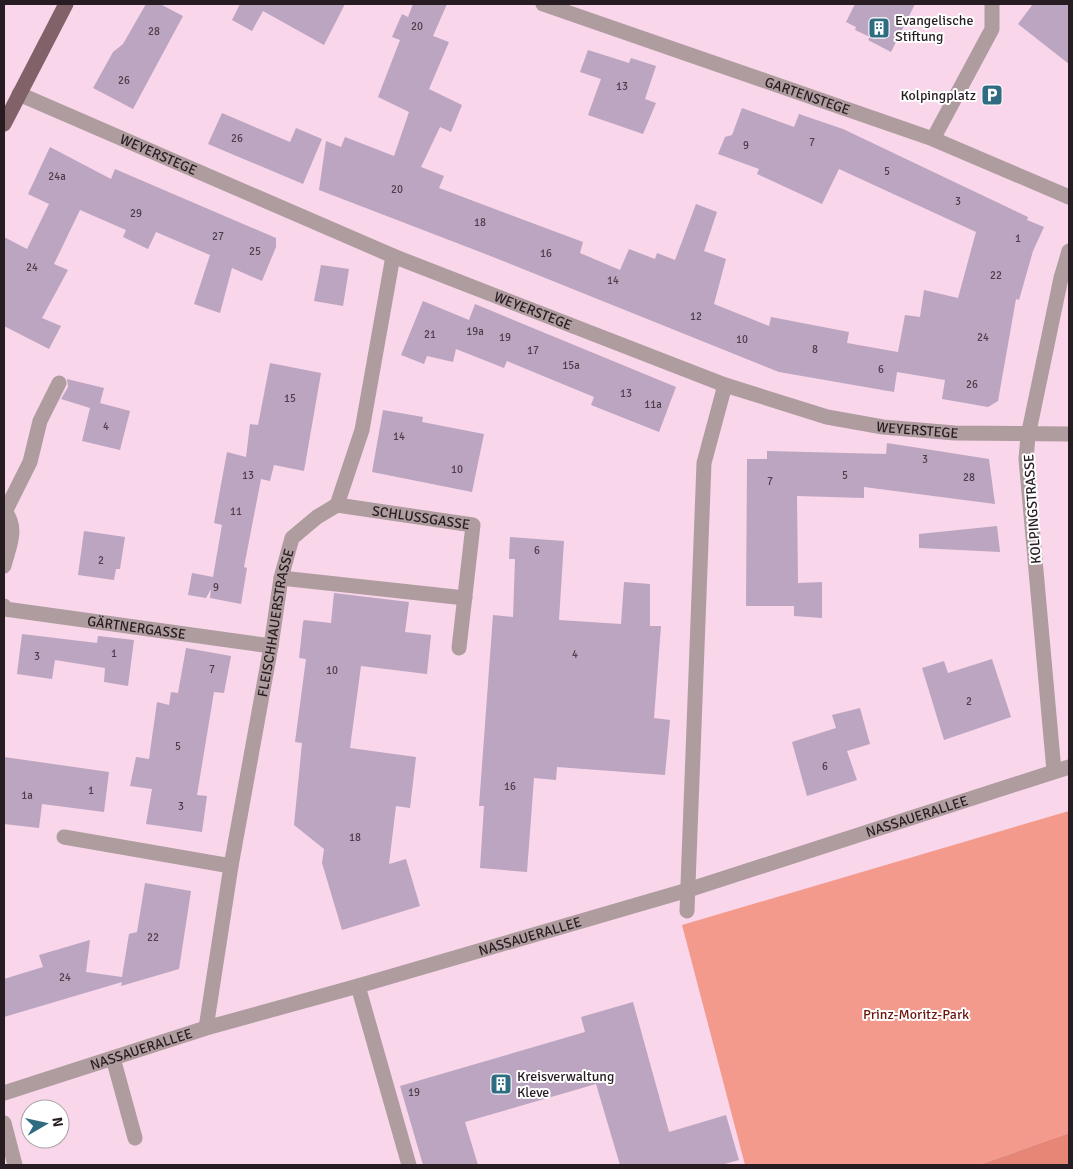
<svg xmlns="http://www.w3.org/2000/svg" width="1073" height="1169" font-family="Signika,sans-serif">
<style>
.green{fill:#f39a8c}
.forest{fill:#e58677}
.building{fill:#bba5c1}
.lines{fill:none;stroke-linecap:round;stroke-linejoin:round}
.minor{stroke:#ae9c9f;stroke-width:15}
.major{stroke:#806268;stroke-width:15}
.labels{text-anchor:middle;stroke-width:4;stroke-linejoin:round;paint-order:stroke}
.number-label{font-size:11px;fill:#4d3e4a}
.poi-label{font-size:14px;fill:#281c23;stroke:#fff;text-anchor:start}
.street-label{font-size:14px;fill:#281c23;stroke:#fff}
.park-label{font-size:14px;fill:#6a160e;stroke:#fff}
</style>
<rect width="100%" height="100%" fill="#f9d6ea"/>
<path class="green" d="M1069 811V1133L979 1165H745L682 925Z"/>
<path class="forest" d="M1069 1133V1165H979Z"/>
<path class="building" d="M146 4H160L183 16 133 109 93 88 113 52 123 44Z
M240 4H345L324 45 263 11 252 31 232 20Z
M413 4H447L433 36 449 42 429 89 462 105 451 132 440 127 421 167 444 176 439 188 583 242 580 253 620 270 629 249 655 259 657 253 675 260 696 204 717 212 704 251 726 259 714 304 769 326 771 317 849 332 847 343 898 352 905 315 920 317 924 290 958 298 976 232 839 169 822 204 757 174 759 169 718 154 725 137 732 135 742 108 794 127 799 114 843 129 1028 217 1027 220 1044 227 1033 251 1019 300 1016 299 998 401 988 407 942 399 945 380 897 372 894 392 779 372 488 255 319 190 326 141 341 147 345 137 394 156 409 112 378 97 400 40 392 37 402 14 408 17Z
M855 4H915L891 52 868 40 870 37 855 30 856 27 846 22Z
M1033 4H1069V64L1018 24Z
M588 50 629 63 631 58 656 66 645 99 656 103 643 134 588 115 601 79 580 72Z
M222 113 290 142 296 128 322 139 303 184 208 144Z
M50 147 111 179 115 169 276 238V247L262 281 232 268 220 313 194 304 210 255 156 232 148 249 123 237 126 230 80 210 54 264 68 270 42 318 61 326 49 349 4 326V237L27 249 49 204 28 194Z
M321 265 349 269 343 306 314 301Z
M423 301 469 320 475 304 676 387 659 432 591 405 594 397 507 361 504 368 456 349 453 362 427 356 424 364 401 355Z
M270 363 321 373 304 471 274 465 270 481 261 479 244 567 247 568 241 604 210 598 211 589 206 598 188 595 192 573 213 577 222 525 214 523 227 452 246 457 250 424 258 425Z
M67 379 104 388 100 403 130 411 120 450 82 441 90 408 61 399 68 387Z
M383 410 423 417 422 422 484 434 472 492 372 472Z
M887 443 989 459 995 504 864 487V498L797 496 798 583 822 582V618L794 616V606H746L747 459H767V451L886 454Z
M997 526 1000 552 919 548V534Z
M84 531 125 537 120 569H116L114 580 78 575Z
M510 537 564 541 559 620 621 624 624 582 650 584V626H661L654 718 670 720 665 775 557 767 556 780 534 778 527 872 480 868 484 806H479L493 615 513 617 515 559H509Z
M334 593 409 602 405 632 431 635 427 674 361 666 350 748 416 757 410 808 396 806 389 864 406 859 420 906 342 930 322 863 324 849 294 825 302 743 295 742 306 659 299 658 303 622 304 620 331 623Z
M22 634 97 643 98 636 134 640 128 686 104 682 105 668 55 660 52 679 17 674Z
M186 648 231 656 224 693 214 692 197 795 207 796 202 832 146 824 152 789 130 786 136 757 149 759 157 702 169 705 171 692 178 693Z
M992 659 1011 717 944 740 922 668 944 661 948 673Z
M860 708 870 744 847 751 857 780 807 796 792 742 836 728 832 715Z
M4 757 109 772 104 812 42 804 39 828 4 824Z
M145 883 191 891 179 969 121 986 122 982 4 1017V979L43 967 39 955 90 940 86 972 122 977 129 934 137 932Z
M633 1002 669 1132 726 1115 739 1160 721 1165H620L596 1084 465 1122 478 1165H423L400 1086 585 1032 581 1017Z"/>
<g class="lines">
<g class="minor">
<path id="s1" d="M543 4 933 139 1069 197"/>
<path id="s2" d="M19 94 393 256 725 385 827 417 883 427 955 433 1069 434"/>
<path d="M933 139 992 29V4"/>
<path id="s3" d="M337 505 473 525 459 648"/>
<path d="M4 510C19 528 9 546 4 566"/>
<path d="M5 512 30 462 40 421 59 383"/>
<path d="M281 578 465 598"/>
<path id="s4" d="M4 606 5 609 271 646"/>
<path d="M1054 771 1026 459 1028 436 1061 278 1069 251"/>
<path d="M64 837 231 866"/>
<path d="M687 911 704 463 725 385"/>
<path d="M358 986 409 1165"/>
<path id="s5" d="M206 1028 231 866 271 646 281 578 292 538 317 517 337 505 362 430 393 256"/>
<path d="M113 1058 135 1138"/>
<path id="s6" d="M4 1093 206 1028 358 986 688 890 1069 767"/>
<path d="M4 1123 15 1165"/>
</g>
<path class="major" d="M4 124 66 4"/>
</g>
<defs>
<g id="building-square" transform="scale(1.125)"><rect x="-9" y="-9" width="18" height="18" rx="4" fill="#2f6c82" stroke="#fff"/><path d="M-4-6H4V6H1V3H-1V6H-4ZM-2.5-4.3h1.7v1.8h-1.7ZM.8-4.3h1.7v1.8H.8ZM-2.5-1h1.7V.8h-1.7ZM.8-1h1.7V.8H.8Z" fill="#fff"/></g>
<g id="parking-square" transform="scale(1.125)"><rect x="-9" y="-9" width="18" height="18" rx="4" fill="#2f6c82" stroke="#fff"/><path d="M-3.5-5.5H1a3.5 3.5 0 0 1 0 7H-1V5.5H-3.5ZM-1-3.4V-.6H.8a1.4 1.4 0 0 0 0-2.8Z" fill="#fff"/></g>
</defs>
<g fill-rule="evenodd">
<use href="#building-square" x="879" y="28"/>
<use href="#parking-square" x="992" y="95"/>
<use href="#building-square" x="501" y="1084"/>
</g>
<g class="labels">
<g class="number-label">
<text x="417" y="30">20</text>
<text x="154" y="35">28</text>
<text x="124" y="84">26</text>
<text x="622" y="90">13</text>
<text x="237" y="142">26</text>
<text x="812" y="146">7</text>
<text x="746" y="149">9</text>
<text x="887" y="175">5</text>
<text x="57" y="180">24a</text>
<text x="397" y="193">20</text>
<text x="958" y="205">3</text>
<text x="136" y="217">29</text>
<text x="480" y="226">18</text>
<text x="218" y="240">27</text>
<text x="1018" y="242">1</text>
<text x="255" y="255">25</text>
<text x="546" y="257">16</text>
<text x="32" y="271">24</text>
<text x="996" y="279">22</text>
<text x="613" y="284">14</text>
<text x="696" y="320">12</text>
<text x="475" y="335">19a</text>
<text x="430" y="338">21</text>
<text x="505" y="341">19</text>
<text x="983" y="341">24</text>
<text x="742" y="343">10</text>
<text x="815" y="353">8</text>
<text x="533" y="354">17</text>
<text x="571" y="369">15a</text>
<text x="881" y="373">6</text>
<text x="972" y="388">26</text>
<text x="626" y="397">13</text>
<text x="290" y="402">15</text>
<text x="653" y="408">11a</text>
<text x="106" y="430">4</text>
<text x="399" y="440">14</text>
<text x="925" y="463">3</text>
<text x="457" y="473">10</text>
<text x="248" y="479">13</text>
<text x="845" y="479">5</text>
<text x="969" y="481">28</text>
<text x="770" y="485">7</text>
<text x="236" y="515">11</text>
<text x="537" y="554">6</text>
<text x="101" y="564">2</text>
<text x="216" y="591">9</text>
<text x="114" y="657">1</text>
<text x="575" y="658">4</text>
<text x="37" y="660">3</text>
<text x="212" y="673">7</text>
<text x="332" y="674">10</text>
<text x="969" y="705">2</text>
<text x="178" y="750">5</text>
<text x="825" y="770">6</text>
<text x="510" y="790">16</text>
<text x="91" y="794">1</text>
<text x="27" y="799">1a</text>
<text x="181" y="810">3</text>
<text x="355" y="841">18</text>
<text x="153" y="941">22</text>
<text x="65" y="981">24</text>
<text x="414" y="1096">19</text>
</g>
<g class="poi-label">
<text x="895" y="25">Evangelische<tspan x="895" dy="16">Stiftung</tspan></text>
<text x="976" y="100" text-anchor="end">Kolpingplatz</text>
<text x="517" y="1081">Kreisverwaltung<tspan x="517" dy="16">Kleve</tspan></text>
</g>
<g class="street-label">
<text dy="5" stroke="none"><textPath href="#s1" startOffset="280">GARTENSTEGE</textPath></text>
<text dy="5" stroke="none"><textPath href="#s2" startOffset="152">WEYERSTEGE</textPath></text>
<text dy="5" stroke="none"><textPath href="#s2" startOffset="558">WEYERSTEGE</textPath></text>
<text dy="5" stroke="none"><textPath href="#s2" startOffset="962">WEYERSTEGE</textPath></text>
<text transform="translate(1032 509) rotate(-94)" y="5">KOLPINGSTRASSE</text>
<text dy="5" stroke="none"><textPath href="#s3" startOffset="85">SCHLUSSGASSE</textPath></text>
<text dy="5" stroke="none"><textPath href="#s5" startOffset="411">FLEISCHHAUERSTRASSE</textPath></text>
<text dy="5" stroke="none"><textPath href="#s4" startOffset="136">GÄRTNERGASSE</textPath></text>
<text dy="5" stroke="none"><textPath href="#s6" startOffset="954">NASSAUERALLEE</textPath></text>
<text dy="5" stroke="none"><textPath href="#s6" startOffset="549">NASSAUERALLEE</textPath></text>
<text dy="5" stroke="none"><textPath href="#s6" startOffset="144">NASSAUERALLEE</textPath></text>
</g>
<g class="park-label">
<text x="916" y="1019">Prinz-Moritz-Park</text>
</g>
</g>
<rect width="1073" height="1169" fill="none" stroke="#281c23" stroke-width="10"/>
<g transform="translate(45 1124) rotate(81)"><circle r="24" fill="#ffffff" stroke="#a9a4a7"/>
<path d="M0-4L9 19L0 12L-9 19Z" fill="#2f6c82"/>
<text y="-8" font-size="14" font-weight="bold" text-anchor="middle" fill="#281c23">N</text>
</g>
</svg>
